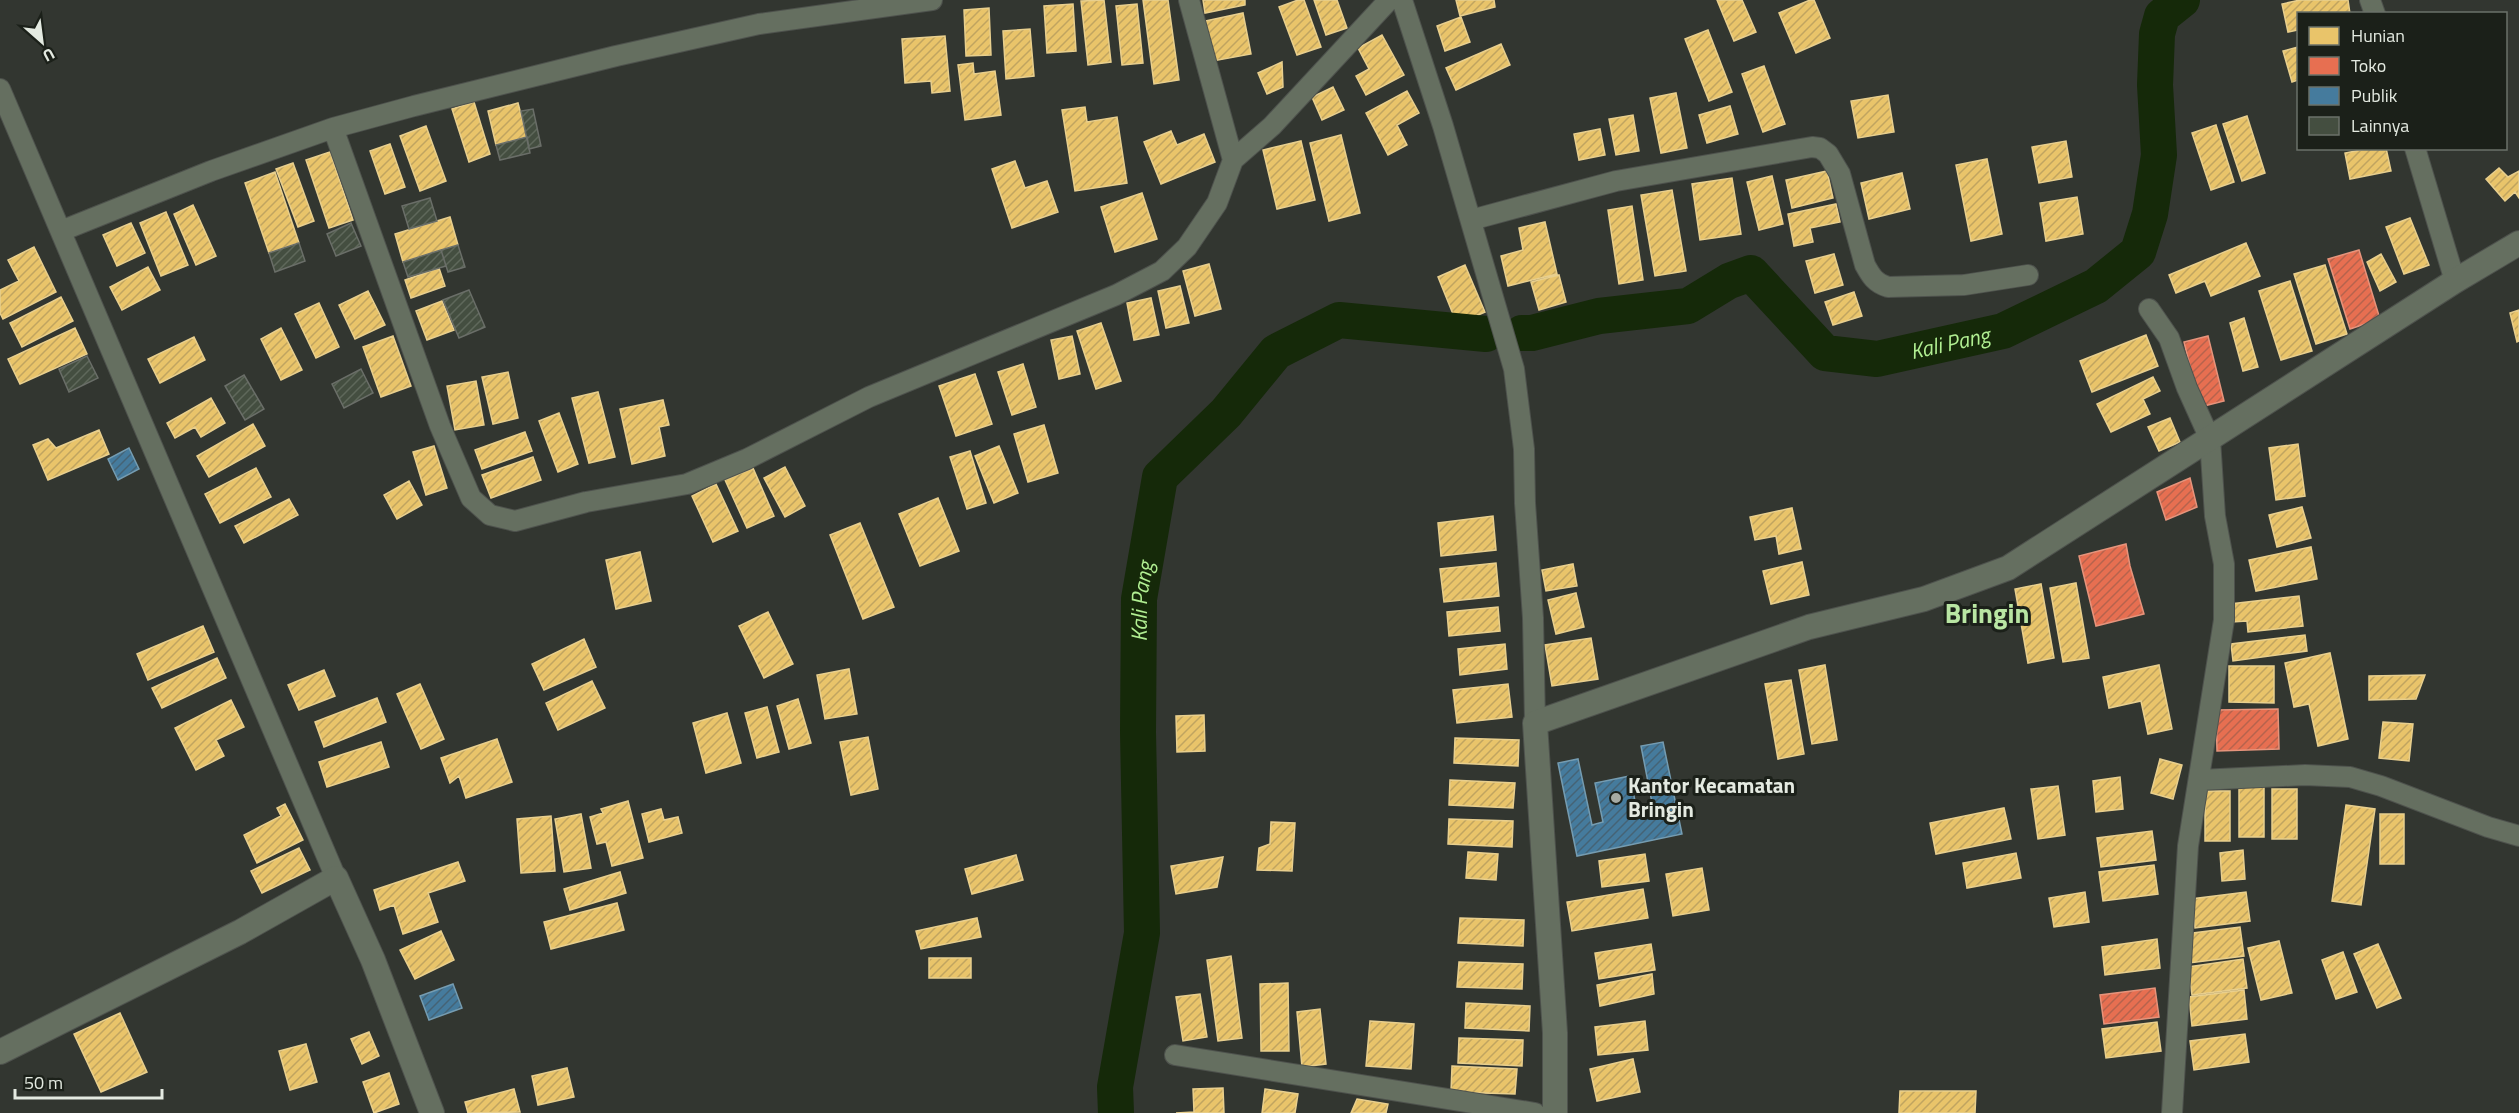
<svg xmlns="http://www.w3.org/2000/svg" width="2519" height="1113" font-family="'Titillium Web',sans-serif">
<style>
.homes{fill:url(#homes-hatch);stroke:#e8cf8e;stroke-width:1.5}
.shops{fill:url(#shops-hatch);stroke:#e6947c;stroke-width:1.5}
.public{fill:url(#public-hatch);stroke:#759cb1;stroke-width:1.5}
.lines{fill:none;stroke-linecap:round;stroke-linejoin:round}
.river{stroke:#152909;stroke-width:36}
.building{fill:url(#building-hatch);stroke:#6a6e68;stroke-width:1.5}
.minor-casing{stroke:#4e524d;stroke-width:22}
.tertiary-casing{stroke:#4e524d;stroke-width:26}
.minor{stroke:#656f60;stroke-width:20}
.tertiary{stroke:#656f60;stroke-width:24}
.poi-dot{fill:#a6aba3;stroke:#1b2019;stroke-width:2}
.labels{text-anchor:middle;stroke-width:6;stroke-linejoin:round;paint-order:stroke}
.poi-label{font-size:21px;font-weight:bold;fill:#e4eae1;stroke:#1b2019;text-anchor:start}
.water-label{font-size:22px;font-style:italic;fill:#b1ef92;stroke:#1b2019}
.district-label{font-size:27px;font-weight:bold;fill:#b9e6a3;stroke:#1b2019}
</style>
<defs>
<pattern id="homes-hatch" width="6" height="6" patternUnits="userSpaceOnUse" patternTransform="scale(1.5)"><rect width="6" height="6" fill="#e9c46a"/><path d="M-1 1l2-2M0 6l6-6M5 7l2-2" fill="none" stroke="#c0a460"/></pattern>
<pattern id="shops-hatch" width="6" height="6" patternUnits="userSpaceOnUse" patternTransform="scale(1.5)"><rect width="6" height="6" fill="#e76f51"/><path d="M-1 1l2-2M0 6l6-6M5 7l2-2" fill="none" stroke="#b6634d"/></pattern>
<pattern id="public-hatch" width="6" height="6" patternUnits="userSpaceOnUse" patternTransform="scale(1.5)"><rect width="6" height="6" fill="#457b9d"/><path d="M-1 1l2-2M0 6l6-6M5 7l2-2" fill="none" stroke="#456375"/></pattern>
<pattern id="building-hatch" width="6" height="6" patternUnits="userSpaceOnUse" patternTransform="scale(1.5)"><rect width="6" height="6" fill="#444e40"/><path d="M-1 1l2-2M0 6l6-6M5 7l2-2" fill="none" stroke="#5f685b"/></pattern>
</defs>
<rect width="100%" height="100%" fill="#323630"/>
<path class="homes" d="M1104 0 1111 62 1088 65 1081 1Z
M1143 0H1168L1179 80 1154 84Z
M1203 0H1245V5L1205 13Z
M1298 0H1304L1321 47 1297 55 1279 7Z
M1314 0H1337L1347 28 1326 35Z
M1456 0H1494L1495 7 1460 16Z
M1717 0H1742L1756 32 1734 41Z
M1810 0H1814L1830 38 1796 53 1779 13Z
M2300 0H2348L2350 14H2298V30L2288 32 2282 4Z
M1073 4 1076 51 1047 53 1044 6Z
M1137 4 1143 63 1122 65 1116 6Z
M989 8 991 55 966 56 964 10Z
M1243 13 1251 54 1213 61 1205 21Z
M1461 17 1470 42 1445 51 1437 26Z
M1030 29 1034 76 1006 79 1003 31Z
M1708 30 1732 92 1709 101 1685 39Z
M1382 35 1404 75 1366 95 1356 76 1369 69 1358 48Z
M945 36 950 91 932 93 931 81 905 83 902 39Z
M1501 44 1510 65 1456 90 1446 68Z
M2298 47V80L2292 82 2283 51Z
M1282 62 1283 87 1267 94 1258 73Z
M973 63 974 74 995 71 1001 115 965 120 958 65Z
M1764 66 1785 124 1763 132 1742 74Z
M1333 87 1344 110 1322 120 1312 97Z
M1407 91 1419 113 1397 125 1407 145 1388 155 1366 113Z
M1676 93 1687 148 1661 153 1650 98Z
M1888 95 1894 132 1858 138 1851 101Z
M474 102 490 154 469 162 452 109Z
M518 103 527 137 496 145 488 111Z
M1730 106 1738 134 1707 143 1699 115Z
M1085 107 1087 122 1117 117 1127 183 1075 191 1062 110Z
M1633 115 1639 151 1616 155 1609 119Z
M2247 116 2265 173 2242 181 2223 124Z
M2216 125 2234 182 2211 190 2192 133Z
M426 126 446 181 420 191 400 136Z
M1600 129 1605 155 1579 160 1574 134Z
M1171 131 1177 145 1204 134 1215 162 1161 184 1144 142Z
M1341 135 1360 213 1329 221 1310 143Z
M1301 141 1315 200 1277 209 1263 150Z
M2066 141 2072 177 2039 183 2032 147Z
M390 144 405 187 385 194 370 151Z
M2371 148H2386L2391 171 2350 179 2345 153Z
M330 152 353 220 329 228 306 160Z
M1987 159 2002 234 1971 241 1956 165Z
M1015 161 1025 188 1047 181 1058 212 1012 228 992 169Z
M293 163 314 221 298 227 276 169Z
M2499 168 2508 177 2519 171V198L2515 192 2505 201 2486 179Z
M1827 171 1833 198 1792 208 1786 180Z
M275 172 299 243 269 253 245 183Z
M1902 173 1910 209 1869 219 1861 183Z
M1772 176 1783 224 1759 230 1747 182Z
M1732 178 1741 234 1700 240 1692 184Z
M1672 190 1686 271 1655 276 1641 195Z
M1142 193 1157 239 1115 252 1101 207Z
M2077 197 2083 234 2046 241 2040 203Z
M1836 204 1840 222 1810 228 1813 242 1794 246 1788 214Z
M193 205 216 256 196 265 174 214Z
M1632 206 1643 280 1619 284 1608 210Z
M166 212 188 265 161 276 140 223Z
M450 217 458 245 403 262 395 234Z
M2410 218 2429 265 2404 274 2386 227Z
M1545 222 1557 274 1508 286 1501 256 1523 250 1519 228Z
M131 223 145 253 117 266 103 235Z
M2246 243 2260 276 2211 296 2205 281 2176 293 2169 275Z
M34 247 56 292 3 319 0 313V290L19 281 8 260Z
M1834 254 1843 285 1815 293 1806 261Z
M2381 254 2396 282 2380 291 2367 262Z
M1209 264 1221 309 1195 316 1183 271Z
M1465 265 1485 312 1457 324 1438 277Z
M2325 265 2347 334 2316 344 2294 274Z
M148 267 160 290 122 310 110 287Z
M439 268 445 286 411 298 405 280Z
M1559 275 1566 302 1539 310 1531 282Z
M2290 281 2312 351 2281 360 2259 291Z
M1180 286 1189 323 1166 328 1158 291Z
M368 291 385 325 355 339 339 305Z
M1854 292 1862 316 1833 325 1825 302Z
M61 297 73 321 22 347 10 323Z
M1151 298 1159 335 1134 340 1127 303Z
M442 301 454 330 427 340 416 311Z
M319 303 339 347 316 358 295 314Z
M2519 310V341L2517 342 2510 313Z
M2244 318 2258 367 2243 371 2230 323Z
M1101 323 1121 381 1096 389 1077 331Z
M75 328 87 354 20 384 8 359Z
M281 328 302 370 281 380 261 339Z
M2146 335 2158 366 2092 392 2080 361Z
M393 336 411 386 381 397 363 347Z
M1072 336 1080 374 1059 379 1051 340Z
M194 337 205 360 160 383 148 359Z
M1023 364 1036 407 1012 415 998 372Z
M508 372 518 418 493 424 482 377Z
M975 374 992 424 956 436 939 386Z
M2153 377 2160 391 2143 399 2150 414 2111 432 2097 404Z
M476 381 484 425 455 430 447 386Z
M598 392 615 457 589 463 572 398Z
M211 398 225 423 201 437 195 427 175 438 167 423Z
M663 400 669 425 659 427 665 456 632 464 620 409Z
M559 413 578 464 558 472 539 421Z
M2170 418 2180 442 2159 451 2148 427Z
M253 424 265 446 209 477 197 456Z
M1044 425 1058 473 1028 482 1014 434Z
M99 430 109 454 48 480 33 445 48 439 56 448Z
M525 432 532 451 482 469 475 450Z
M2298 444 2305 496 2276 500 2269 448Z
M434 446 447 488 426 495 413 452Z
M999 446 1018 493 994 503 975 456Z
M970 451 986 503 967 509 950 457Z
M533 457 541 480 491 498 482 475Z
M785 467 805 506 785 517 764 478Z
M256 468 271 497 220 523 205 494Z
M753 468 774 516 747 528 725 480Z
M409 481 422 505 397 519 384 495Z
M716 484 738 531 713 542 692 496Z
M938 498 959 551 920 566 899 514Z
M289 499 298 515 244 543 235 526Z
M2302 507 2311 538 2277 547 2269 515Z
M1792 508 1801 549 1779 554 1776 536 1755 540 1750 517Z
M1493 516 1496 550 1441 556 1438 523Z
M860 523 894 607 863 619 830 535Z
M2311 547 2317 579 2256 591 2249 560Z
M640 552 651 601 616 609 606 560Z
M1802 562 1809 595 1771 604 1763 571Z
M1496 563 1499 596 1444 602 1440 569Z
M1573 564 1577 586 1546 591 1542 570Z
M2076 583 2089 658 2063 662 2050 588Z
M2041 584 2054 658 2028 663 2015 589Z
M1576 593 1584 627 1556 634 1548 600Z
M2299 596 2303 626 2248 632 2247 621 2232 622 2230 604Z
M1498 607 1500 631 1449 636 1447 612Z
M768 612 793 664 764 678 739 626Z
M203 626 214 652 148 680 137 654Z
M2305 635 2307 651 2233 661 2231 644Z
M1591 638 1598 679 1552 686 1545 645Z
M584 639 596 667 544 690 532 664Z
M1505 644 1507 669 1460 675 1458 649Z
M2330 653 2348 739 2318 746 2309 704 2294 707 2285 663Z
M217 658 226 678 162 708 152 688Z
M1825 665 1837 740 1812 744 1799 670Z
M2159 665 2172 729 2148 734 2141 701 2109 708 2103 677Z
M2229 666H2274V703L2229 702Z
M849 669 857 714 825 719 817 675Z
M324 670 335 696 299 710 288 685Z
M2425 675 2416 699 2369 700V676Z
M1791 680 1804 754 1778 759 1765 684Z
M592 681 605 708 558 730 546 703Z
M420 684 444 739 421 749 397 694Z
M1508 684 1512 717 1457 723 1453 690Z
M377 698 386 722 324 747 315 722Z
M798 699 811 743 789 749 777 706Z
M231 700 244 727 216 740 224 756 196 770 175 728Z
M767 707 779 752 757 758 745 713Z
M727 713 741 763 706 773 693 723Z
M1204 715 1205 751 1177 752 1176 716Z
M2383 722 2413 724 2409 761 2379 758Z
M868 737 878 789 851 795 840 742Z
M1455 738 1519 740 1518 766 1454 763Z
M497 739 512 782 466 798 459 776 450 783 441 758Z
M381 742 389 767 327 787 319 762Z
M2160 759 2182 765 2173 799 2151 793Z
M2120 777 2123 809 2096 812 2093 781Z
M1450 780 1515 783 1513 808 1449 805Z
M2058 786 2065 835 2038 839 2031 789Z
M2239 787H2264V837H2239Z
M2272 789H2297V839H2272Z
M2205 791H2230V841H2205Z
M628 801 643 858 612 866 606 842 597 844 590 817 603 813 601 809Z
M285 804 303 840 257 863 244 835 281 816 277 808Z
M2346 805 2375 809 2361 905 2332 901Z
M2004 808 2011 839 1936 854 1930 823Z
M661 809 664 820 678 817 682 833 649 842 642 814Z
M581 814 591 868 564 872 555 819Z
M2380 814H2404V864H2380Z
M551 816 555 871 521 873 517 819Z
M1449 819 1513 821 1512 847 1448 844Z
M1271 822 1295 823 1292 871 1257 870 1259 848 1270 844Z
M2152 831 2156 860 2101 867 2097 838Z
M299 848 310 870 262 893 251 871Z
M2243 850 2245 879 2222 881 2220 853Z
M1468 852 1498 854 1496 880 1466 878Z
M2016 853 2021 878 1967 888 1963 863Z
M1645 854 1649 881 1602 887 1599 861Z
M1016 855 1023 880 972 894 965 869Z
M1223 857 1217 887 1176 894 1171 866Z
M458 862 465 881 428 893 438 922 403 934 394 905 380 910 374 890Z
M2154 865 2158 894 2103 901 2099 872Z
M1702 868 1709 910 1673 916 1666 874Z
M620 872 626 893 570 910 564 889Z
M1643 889 1648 918 1572 931 1567 902Z
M2085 892 2089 922 2054 927 2049 898Z
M2246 892 2250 921 2195 928 2191 899Z
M617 903 624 930 551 949 544 922Z
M977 918 981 937 921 949 916 931Z
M1460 918 1524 920 1523 946 1458 943Z
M2240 927 2244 956 2189 963 2185 934Z
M441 931 454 960 415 979 400 950Z
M2157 939 2160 968 2105 975 2102 947Z
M2279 941 2292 993 2261 1000 2248 948Z
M1651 944 1655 970 1599 979 1595 953Z
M2378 944 2401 998 2377 1008 2354 954Z
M2343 952 2357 992 2336 999 2322 960Z
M1231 956 1242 1038 1218 1041 1207 960Z
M929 958H971V978H929Z
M2243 959 2247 988 2192 995 2188 967Z
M1459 962 1523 964 1522 989 1457 987Z
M1652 974 1654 994 1600 1006 1597 985Z
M1288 983 1289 1051H1261L1260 984Z
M2244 990 2247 1019 2192 1026 2189 997Z
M1200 994 1207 1037 1183 1041 1176 997Z
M1466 1003 1530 1006 1529 1031 1465 1028Z
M1320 1009 1326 1064 1302 1067 1297 1012Z
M120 1013 147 1072 101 1092 74 1034Z
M1370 1021 1414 1024 1411 1069 1366 1066Z
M1645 1021 1648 1050 1598 1055 1595 1027Z
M2157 1022 2161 1051 2106 1058 2102 1029Z
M369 1032 379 1056 362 1064 351 1039Z
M2245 1034 2249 1062 2194 1070 2190 1041Z
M1459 1038 1523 1040 1522 1066 1458 1063Z
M306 1044 317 1082 290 1090 279 1051Z
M1633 1059 1640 1092 1597 1101 1590 1069Z
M1452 1066 1517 1069 1515 1094 1451 1092Z
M567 1068 574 1097 538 1105 532 1076Z
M389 1073 399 1104 374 1113 363 1082Z
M1223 1088 1224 1113H1176L1194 1112 1193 1089Z
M514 1089 520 1112 468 1113 465 1102Z
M1265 1089 1298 1094 1295 1113H1262Z
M1900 1091H1976L1975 1113H1899Z
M1357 1099 1388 1104 1386 1113H1351Z"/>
<path class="shops" d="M2359 250 2380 319 2350 329 2328 259Z
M2208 336 2224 401 2200 407 2184 342Z
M2190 478 2197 507 2166 520 2157 492Z
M2126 544 2130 566 2144 614 2096 626 2079 556Z
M2278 709 2279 749 2217 751 2216 710Z
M2155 988 2159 1017 2104 1024 2100 995Z"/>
<path class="public" d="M129 448 139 469 118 480 108 459Z
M1663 742 1682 834 1577 856 1558 763 1578 759 1592 825 1603 822 1595 783 1630 776 1638 816 1654 813 1641 746Z
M453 984 462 1008 429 1020 420 996Z"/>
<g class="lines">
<g class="river">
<path id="s1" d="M1522 333H1532L1599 316 1688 306 1729 281 1751 273 1825 353 1877 359 2003 331 2096 286 2138 252 2150 214 2159 155 2155 85 2157 34 2162 16 2182 0"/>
<path id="s2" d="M1116 1113 1115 1087 1142 933 1138 732 1139 599 1160 477 1226 413 1276 352 1339 320 1486 334"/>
</g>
</g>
<path class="building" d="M533 109 541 146 529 149 521 111Z
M527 137 530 153 500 160 496 145Z
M430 198 437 221 409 229 402 206Z
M351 223 361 246 336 256 327 234Z
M299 243 305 261 275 272 269 253Z
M458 245 465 267 448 272 441 250Z
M441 250 446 266 408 277 403 262Z
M469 290 485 327 459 338 443 300Z
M87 356 98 378 69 392 59 369Z
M361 369 373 393 344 408 332 384Z
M244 375 264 409 245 420 225 386Z"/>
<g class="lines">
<g class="minor-casing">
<path id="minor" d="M1189 0 1233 160
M1402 0 1443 126 1514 369 1524 449 1525 503 1533 618 1535 723
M2370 0 2375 14
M0 89 336 878
M333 128 440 426 471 498 490 515 515 521 586 502 687 484 747 459 869 397 1116 295 1162 271 1187 247 1217 203 1233 160 1272 126 1389 0
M2415 148 2455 281
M1471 220 1616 181 1812 147 1820 148 1828 154 1840 174 1865 265C1871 276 1875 283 1888 287L1964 285 2028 275
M61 231 211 171 333 128 414 106 616 56 759 24 932 0
M2149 309 2169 338 2187 388 2210 439 2215 516 2224 564V620L2188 846 2172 1113
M2199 780 2305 775 2350 777 2381 786 2488 827 2519 836
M1175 1055 1535 1113"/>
</g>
<g class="tertiary-casing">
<path id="tertiary" d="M0 1052 240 932 336 878 373 960 432 1113
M1555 1113V1033L1535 723 1809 627 1924 599 2008 568 2455 281 2519 243"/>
</g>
<use href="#minor" class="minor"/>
<use href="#tertiary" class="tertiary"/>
</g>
<circle class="poi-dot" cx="1616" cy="798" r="6"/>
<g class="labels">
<g class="poi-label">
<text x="1628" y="793">Kantor Kecamatan<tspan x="1628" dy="24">Bringin</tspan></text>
</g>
<g class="water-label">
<text dy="8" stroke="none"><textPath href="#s1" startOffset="476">Kali Pang</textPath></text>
<text dy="8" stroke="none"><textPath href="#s2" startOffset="514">Kali Pang</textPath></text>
</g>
<g class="district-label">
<text x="1987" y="623">Bringin</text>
</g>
</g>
<rect x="2297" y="12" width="210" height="138" fill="#1b2019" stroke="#6b7169" stroke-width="1.5"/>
<rect x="2309" y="27" width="30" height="18" fill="#e9c46a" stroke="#6b7169" stroke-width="1.5"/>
<text x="2351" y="42" font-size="18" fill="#e4eae1">Hunian</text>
<rect x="2309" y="57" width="30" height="18" fill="#e76f51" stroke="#6b7169" stroke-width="1.5"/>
<text x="2351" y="72" font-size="18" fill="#e4eae1">Toko</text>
<rect x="2309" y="87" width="30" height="18" fill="#457b9d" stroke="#6b7169" stroke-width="1.5"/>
<text x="2351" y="102" font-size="18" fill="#e4eae1">Publik</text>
<rect x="2309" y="117" width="30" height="18" fill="#444e40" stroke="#6b7169" stroke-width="1.5"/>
<text x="2351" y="132" font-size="18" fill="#e4eae1">Lainnya</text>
<g transform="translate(42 42) rotate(152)" stroke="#1b2019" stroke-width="4.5" paint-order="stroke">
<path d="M0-4.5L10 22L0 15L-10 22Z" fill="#e4eae1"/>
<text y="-9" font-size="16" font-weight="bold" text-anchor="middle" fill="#e4eae1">U</text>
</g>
<path d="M15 1089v9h147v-9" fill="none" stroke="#e4eae1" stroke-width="3"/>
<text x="24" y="1089" font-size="18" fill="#e4eae1" stroke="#1b2019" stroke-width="4.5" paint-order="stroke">50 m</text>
</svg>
